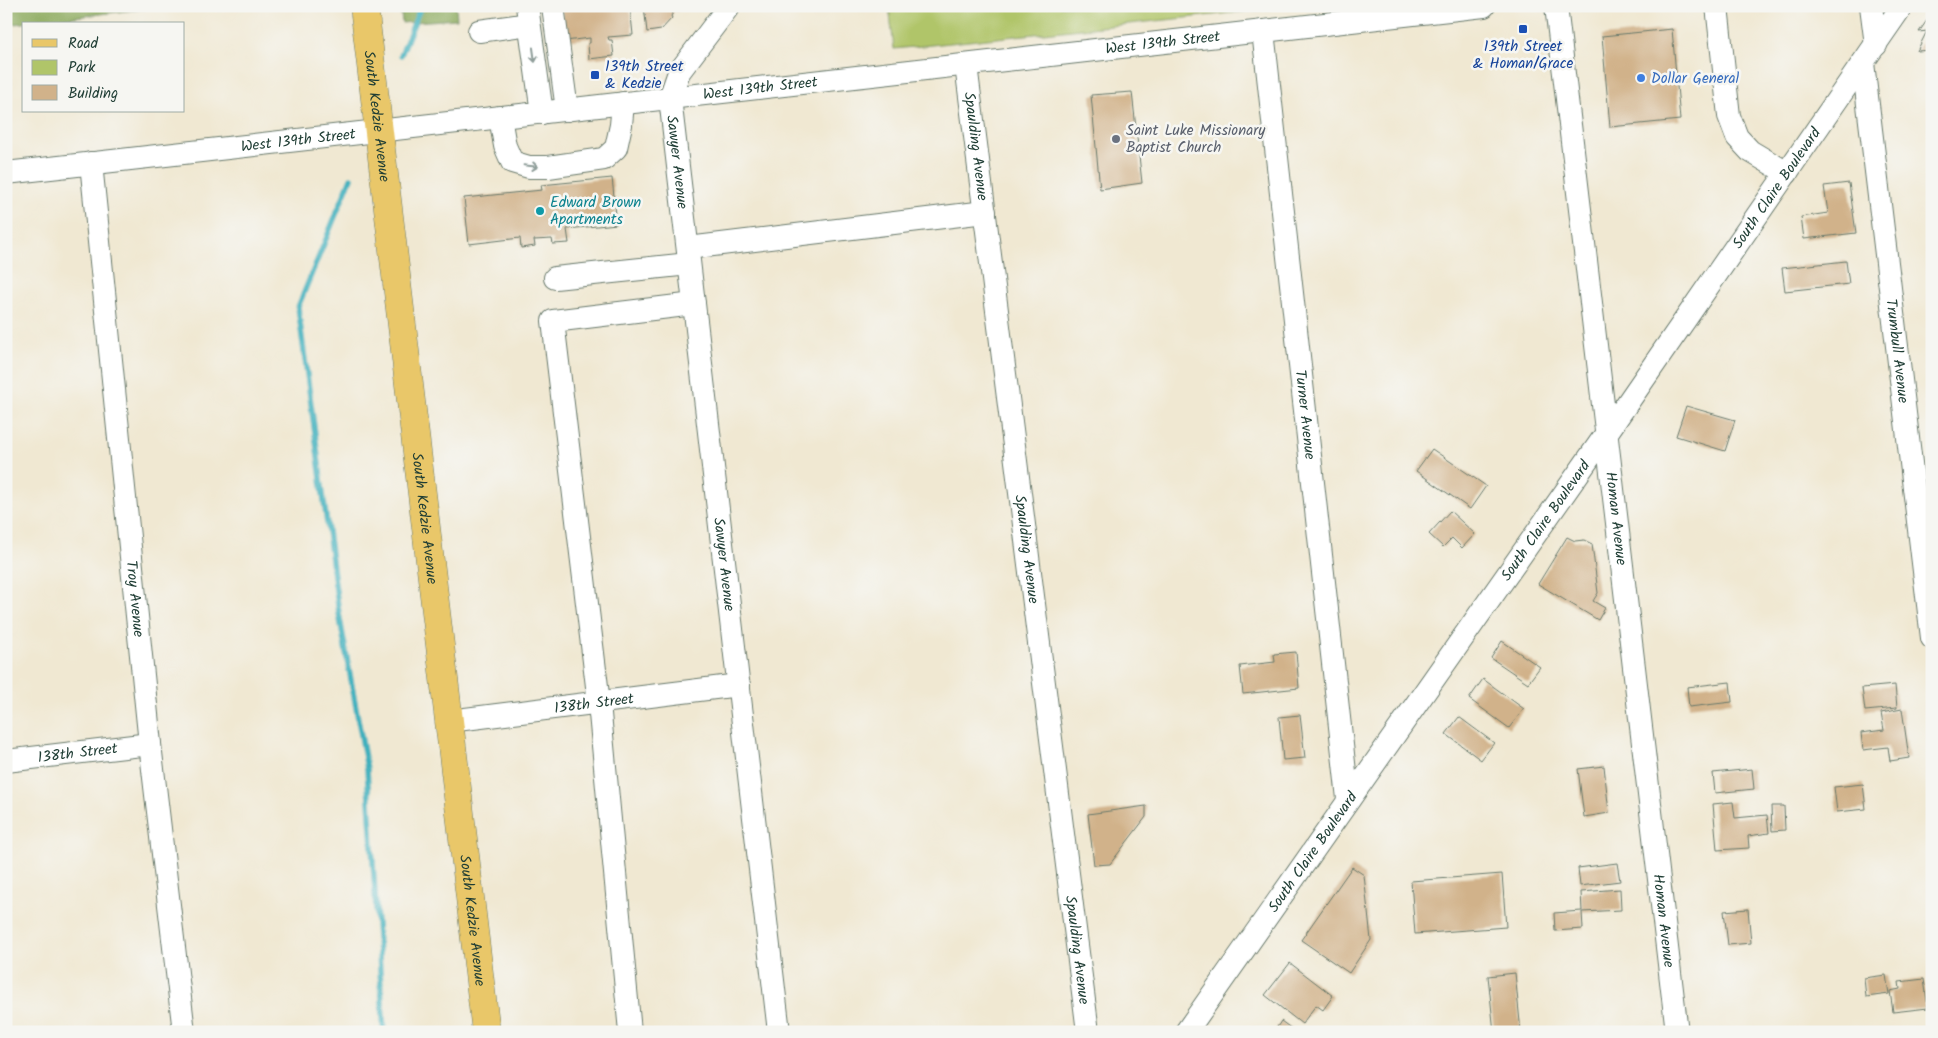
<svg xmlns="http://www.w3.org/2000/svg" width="1938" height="1038" font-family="Kalam,sans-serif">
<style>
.green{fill:#b0c569;stroke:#68814e}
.forest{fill:#8caa5d;stroke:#567448}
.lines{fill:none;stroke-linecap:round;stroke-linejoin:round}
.stream{stroke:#41b0bd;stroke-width:5.5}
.building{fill:#d1b28a}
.minor-casing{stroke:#68796b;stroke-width:24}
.major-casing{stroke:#68796b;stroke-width:29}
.minor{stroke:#fff;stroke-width:22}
.major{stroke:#e9c769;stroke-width:28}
.oneway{stroke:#8f9e9a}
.transit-dot{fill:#1a4fb4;stroke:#f6f6f2;stroke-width:2}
.shop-dot{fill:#3f7fe0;stroke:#f6f6f2;stroke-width:2}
.worship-dot{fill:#6b7280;stroke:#f6f6f2;stroke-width:2}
.culture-dot{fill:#0f9aa8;stroke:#f6f6f2;stroke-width:2}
.labels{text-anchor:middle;stroke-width:5;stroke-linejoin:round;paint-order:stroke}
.street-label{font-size:15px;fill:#1f3d34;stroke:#f6f6f2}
.transit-label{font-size:15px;fill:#164399;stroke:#f6f6f2}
.shop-label{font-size:15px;fill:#366cbe;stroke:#f6f6f2;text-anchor:start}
.worship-label{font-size:15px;fill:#5b616d;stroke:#f6f6f2;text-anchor:start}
.culture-label{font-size:15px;fill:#0d838f;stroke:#f6f6f2;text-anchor:start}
</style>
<rect width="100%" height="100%" fill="#f6f6f2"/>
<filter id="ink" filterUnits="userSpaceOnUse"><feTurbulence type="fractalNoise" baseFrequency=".02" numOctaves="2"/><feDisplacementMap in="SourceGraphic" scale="10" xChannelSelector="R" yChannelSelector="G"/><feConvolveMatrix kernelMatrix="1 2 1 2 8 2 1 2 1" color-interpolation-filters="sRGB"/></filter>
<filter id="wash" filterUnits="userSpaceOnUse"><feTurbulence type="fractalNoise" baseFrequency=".0096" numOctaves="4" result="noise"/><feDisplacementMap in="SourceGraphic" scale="20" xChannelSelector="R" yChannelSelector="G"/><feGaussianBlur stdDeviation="1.12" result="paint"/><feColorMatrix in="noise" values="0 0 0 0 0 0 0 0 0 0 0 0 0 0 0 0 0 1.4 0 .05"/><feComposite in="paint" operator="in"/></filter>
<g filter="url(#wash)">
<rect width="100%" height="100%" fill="#f0e8d2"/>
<path class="green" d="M889 6H1297L894 49Z"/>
<path class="forest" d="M6 6H170L6 25Z
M400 6H456L457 19 402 23Z"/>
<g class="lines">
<path class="stream" d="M401 55 421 6
M351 178 298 307 339 613 367 769 384 1032"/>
</g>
<g id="blocks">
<path class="building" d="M561 6H630L633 35 608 37 609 40H612L614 56 589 59 588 43H590V38L565 41Z
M644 6H681L677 12 675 10 671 16 672 18 661 30 647 32Z
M1932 13V50L1917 51 1927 31 1919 32Z
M1672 29 1680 120 1610 127 1602 36Z
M1132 92 1142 183 1100 189 1091 95Z
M612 178 617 224 567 229 569 243 553 244 552 239 534 240 535 246 521 248 520 238 469 244 464 198 542 190 541 185Z
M1849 183 1856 233 1804 239 1801 217 1828 213 1824 186Z
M1846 261 1849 284 1785 291 1782 268Z
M1686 406 1735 420 1725 451 1676 436Z
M1432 449 1486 486 1470 509 1416 471Z
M1450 511 1475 534 1462 548 1452 538 1443 547 1429 534Z
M1567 537 1575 541 1584 540 1592 544 1598 593 1593 601 1605 608 1598 620 1538 584Z
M1502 641 1540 667 1528 683 1491 658Z
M1296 652 1299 688 1243 694 1240 666 1275 662 1274 654Z
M1483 679 1524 709 1509 728 1469 699Z
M1730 682 1732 702 1689 707 1687 687Z
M1895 685 1897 708 1865 711 1862 688Z
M1902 709 1909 758 1890 761 1888 747 1863 750 1861 733 1884 730 1881 713Z
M1300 715 1305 758 1283 760 1279 717Z
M1459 717 1494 743 1481 760 1446 734Z
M1604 766 1609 813 1584 817 1578 769Z
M1752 769 1754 789 1715 793 1713 773Z
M1863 784 1866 809 1837 812 1834 787Z
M1733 802 1735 818 1767 815 1769 833 1748 836 1749 848 1717 850 1713 804Z
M1146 806V817L1110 864 1094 865 1088 814Z
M1771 806H1784L1785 830 1772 831Z
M1617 863 1620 881 1580 886 1578 868Z
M1352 867 1364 875 1371 940 1349 973 1301 940Z
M1502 874 1506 927 1415 934 1411 881Z
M1620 889 1621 910 1582 912 1583 929 1555 931 1554 913 1582 911 1581 892Z
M1748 909 1751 943 1728 945 1724 911Z
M1290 963 1333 996 1323 1010 1316 1005 1302 1024 1265 995Z
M1515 973 1521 1032H1494L1488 976Z
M1886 975 1889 994 1866 997 1864 978Z
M1924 979 1928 1008 1893 1012 1890 991 1900 989 1899 982Z
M1281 1021 1296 1032H1274Z"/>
</g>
</g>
<g filter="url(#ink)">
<use href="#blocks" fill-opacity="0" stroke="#68796b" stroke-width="1"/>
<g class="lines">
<g class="minor-casing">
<g id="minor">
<path d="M527 6 542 113"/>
<path d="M553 6 567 110"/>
<path id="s1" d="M729 6 679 72 670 98 779 1032"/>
<path id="s2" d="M1556 6 1677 1032"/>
<path d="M1717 6 1729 116 1737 137 1750 151 1787 173"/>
<path d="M1871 6 1876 45"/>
<path d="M479 31 529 24"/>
<path id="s3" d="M1263 31 1348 799"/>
<path id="s4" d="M1863 63 1932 638"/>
<path id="s5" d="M966 65 1088 1032"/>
<path d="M500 117 505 146 512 162 529 167H548L604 159 616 148 621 125 623 103"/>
<path id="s6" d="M91 163 150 744 184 1032"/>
<path id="s7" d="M6 173 1484 6"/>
<path d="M688 248 985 212"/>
<path d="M555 278 689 264"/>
<path id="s8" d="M449 721 739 685"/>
<path id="s9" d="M6 761 150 744"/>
<path d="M630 1032 599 703 553 321 694 304"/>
<path id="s10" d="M1186 1032 1606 434 1902 6"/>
</g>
</g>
<g class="major-casing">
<g id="major">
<path id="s11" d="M364 6 486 1032"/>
</g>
</g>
<use href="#minor" class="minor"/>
<use href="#major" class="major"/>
</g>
<defs><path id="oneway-shaft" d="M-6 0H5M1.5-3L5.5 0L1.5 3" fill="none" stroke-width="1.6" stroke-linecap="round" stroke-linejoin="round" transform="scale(1.25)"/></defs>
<g class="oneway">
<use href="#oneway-shaft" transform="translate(534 55) rotate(82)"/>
<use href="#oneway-shaft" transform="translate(531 166) rotate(6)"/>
</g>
</g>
<g class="transit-dot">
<rect x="1518" y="24" width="10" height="10" rx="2.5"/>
<rect x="590" y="70" width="10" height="10" rx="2.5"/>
</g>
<circle class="shop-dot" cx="1641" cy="78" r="5"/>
<circle class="worship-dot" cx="1116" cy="139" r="5"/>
<circle class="culture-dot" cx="540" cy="211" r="5"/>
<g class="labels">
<g class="street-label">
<text dy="5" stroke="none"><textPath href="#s7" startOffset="1164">West 139th Street</textPath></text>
<text dy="5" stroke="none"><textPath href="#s7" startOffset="759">West 139th Street</textPath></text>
<text dy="5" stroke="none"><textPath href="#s11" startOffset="111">South Kedzie Avenue</textPath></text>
<text dy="5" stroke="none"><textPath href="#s7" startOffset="294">West 139th Street</textPath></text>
<text dy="5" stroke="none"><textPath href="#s5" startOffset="82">Spaulding Avenue</textPath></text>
<text dy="5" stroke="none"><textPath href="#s1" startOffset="175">Sawyer Avenue</textPath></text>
<text dy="5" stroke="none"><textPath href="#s10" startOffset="1030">South Claire Boulevard</textPath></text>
<text dy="5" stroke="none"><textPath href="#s4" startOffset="290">Trumbull Avenue</textPath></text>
<text dy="5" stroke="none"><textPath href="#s3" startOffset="386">Turner Avenue</textPath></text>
<text dy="5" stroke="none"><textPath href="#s11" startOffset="516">South Kedzie Avenue</textPath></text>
<text dy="5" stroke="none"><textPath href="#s2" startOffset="516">Homan Avenue</textPath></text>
<text dy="5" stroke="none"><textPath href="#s10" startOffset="625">South Claire Boulevard</textPath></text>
<text dy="5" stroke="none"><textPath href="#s5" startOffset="488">Spaulding Avenue</textPath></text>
<text dy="5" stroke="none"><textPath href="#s1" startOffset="580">Sawyer Avenue</textPath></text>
<text dy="5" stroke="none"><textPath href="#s6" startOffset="438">Troy Avenue</textPath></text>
<text dy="5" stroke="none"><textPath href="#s8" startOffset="146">138th Street</textPath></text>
<text dy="5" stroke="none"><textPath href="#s9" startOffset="72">138th Street</textPath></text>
<text dy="5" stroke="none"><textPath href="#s10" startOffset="220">South Claire Boulevard</textPath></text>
<text dy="5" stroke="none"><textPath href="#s11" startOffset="921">South Kedzie Avenue</textPath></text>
<text dy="5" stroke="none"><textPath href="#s2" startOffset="921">Homan Avenue</textPath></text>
<text dy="5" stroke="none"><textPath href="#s5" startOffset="892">Spaulding Avenue</textPath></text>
</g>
<g class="transit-label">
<text x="1523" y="51">139th Street<tspan x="1523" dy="17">&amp; Homan/Grace</tspan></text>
<text x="605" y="71" text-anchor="start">139th Street<tspan x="605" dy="17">&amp; Kedzie</tspan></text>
</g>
<g class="shop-label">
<text x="1651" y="83">Dollar General</text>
</g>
<g class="worship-label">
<text x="1126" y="135">Saint Luke Missionary<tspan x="1126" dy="17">Baptist Church</tspan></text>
</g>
<g class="culture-label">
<text x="550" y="207">Edward Brown<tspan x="550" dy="17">Apartments</tspan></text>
</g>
</g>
<rect width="1938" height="1038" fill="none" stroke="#f6f6f2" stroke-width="25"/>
<rect x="22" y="22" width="162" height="90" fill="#f6f6f2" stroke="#a0aca6"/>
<rect x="32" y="39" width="25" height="8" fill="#e9c769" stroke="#a0aca6"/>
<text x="68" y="48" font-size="15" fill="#1f3d34">Road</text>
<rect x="32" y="60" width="25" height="15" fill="#b0c569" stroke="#a0aca6"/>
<text x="68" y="72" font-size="15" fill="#1f3d34">Park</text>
<rect x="32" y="85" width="25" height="15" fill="#d1b28a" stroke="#a0aca6"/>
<text x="68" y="98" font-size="15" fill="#1f3d34">Building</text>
</svg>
